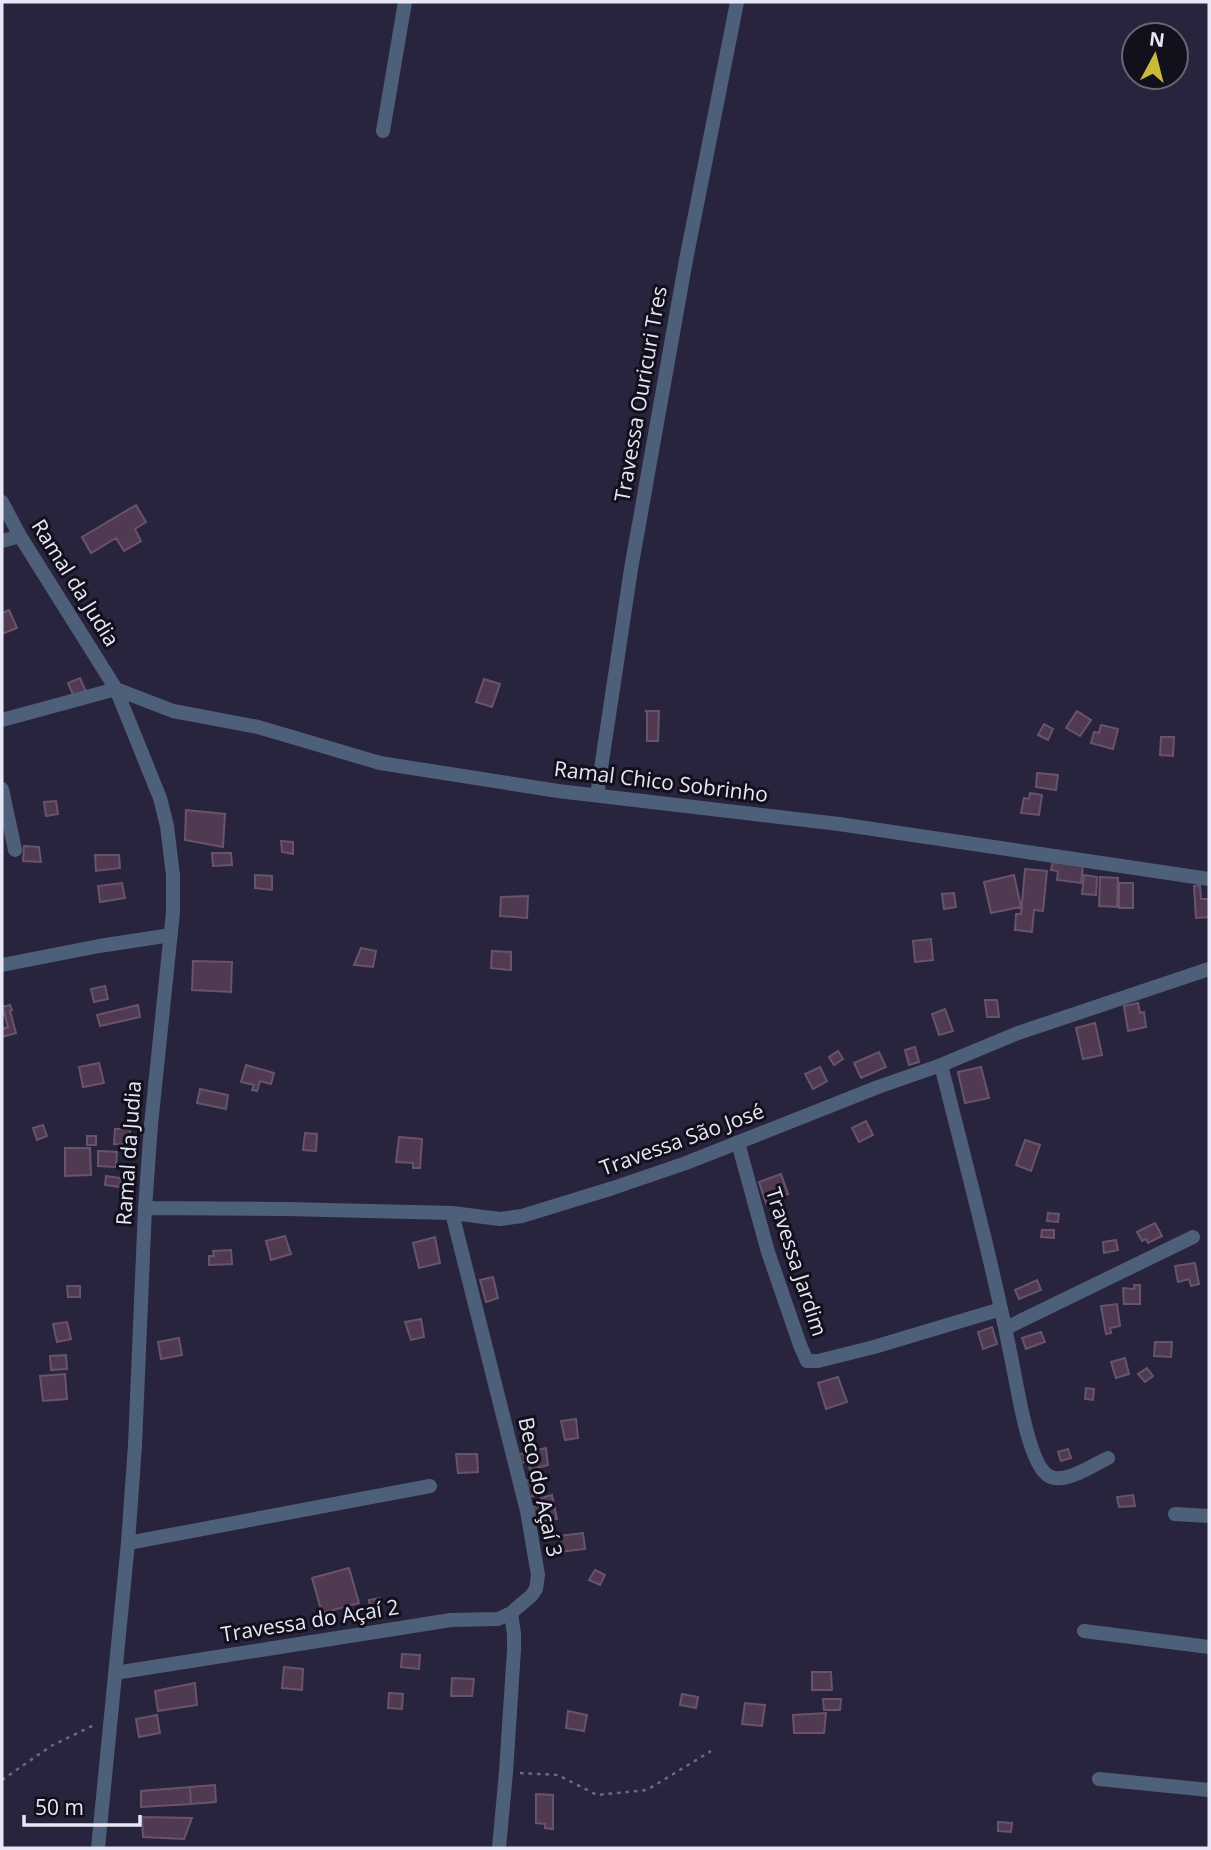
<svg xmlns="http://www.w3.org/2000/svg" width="1211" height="1850" font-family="'Open Sans',sans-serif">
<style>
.building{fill:#503a51;stroke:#69536b;stroke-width:2}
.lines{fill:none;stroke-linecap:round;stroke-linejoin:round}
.path{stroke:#6c6980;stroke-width:2.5;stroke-dasharray:3.5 5;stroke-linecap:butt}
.street{stroke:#4e6079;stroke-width:14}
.labels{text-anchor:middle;stroke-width:6;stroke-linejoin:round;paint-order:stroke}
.street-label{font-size:21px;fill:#e8e7f8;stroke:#11101b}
</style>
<rect width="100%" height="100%" fill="#28243e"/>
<path class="building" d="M136 505 146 522 135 529 141 541 124 551 116 538 91 553 82 537Z
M9 610 17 628 2 634V613Z
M80 678 86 692 74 697 68 683Z
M484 679 500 684 492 707 476 702Z
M645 711H659L658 741H647V712Z
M1077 711 1091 720 1080 736 1066 728Z
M1044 724 1053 729 1048 740 1038 735Z
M1101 725 1118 729 1113 749 1091 743 1094 732 1099 733Z
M1161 737H1174L1173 756 1160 755Z
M1037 773 1058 775 1056 790 1036 787Z
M1030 793 1042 795 1039 815 1021 813 1024 798 1029 799Z
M56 801 58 814 46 816 44 802Z
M186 810 225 814 223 847 185 840Z
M281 841 293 842V854L282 852Z
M24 846 39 847 41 862 23 861Z
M212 853H231L232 865 213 866Z
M95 855H119L120 868 96 871Z
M1053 862 1083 865 1081 883 1057 880 1058 871 1051 870Z
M1025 869 1047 871 1043 911 1034 910 1032 932 1015 930 1016 914H1021Z
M255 875 272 876V890L255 888Z
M1014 875 1021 907 991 913 984 882Z
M1084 875 1097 877 1096 895 1082 894Z
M1100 877 1118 878 1117 907 1099 906Z
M122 883 125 898 100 902 98 886Z
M1119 883H1133V908H1119Z
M1200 885 1201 899H1209V917L1196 918 1194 886Z
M954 893 956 907 944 909 942 894Z
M528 896 527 918 500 916 501 897Z
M931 939 933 960 915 962 913 941Z
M361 948 376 951 373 967 354 965Z
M492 951 511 952V970L491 968Z
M193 961 232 962 231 992 192 990Z
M105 986 108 999 94 1002 91 989Z
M985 1000H997L999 1017H987Z
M2 1002 3 1007 10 1005 12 1010 10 1011 16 1033 2 1037V1029L8 1027 3 1009H2Z
M1138 1003 1140 1013 1144 1012 1146 1027 1128 1031 1124 1006Z
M138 1005 140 1017 100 1026 97 1015Z
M945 1009 953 1031 939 1035 932 1014Z
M1095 1023 1102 1055 1083 1059 1076 1028Z
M915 1047 919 1062 909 1065 905 1050Z
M838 1051 843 1059 834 1065 829 1057Z
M879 1052 886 1067 861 1078 854 1063Z
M99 1063 104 1083 83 1087 79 1067Z
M246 1065 274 1073 271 1084 260 1081 257 1091 252 1090 254 1085 241 1082Z
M820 1067 827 1081 813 1089 805 1074Z
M981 1067 989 1098 965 1103 958 1072Z
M200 1089 228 1095 226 1109 197 1103Z
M866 1121 873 1135 859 1142 852 1128Z
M43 1125 47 1136 37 1140 33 1128Z
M115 1129H130L129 1145 114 1144Z
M305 1133 317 1134 316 1151 303 1150Z
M87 1136H96V1145H87Z
M399 1137 422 1139 420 1168H413V1163L396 1162Z
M1025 1140 1040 1145 1031 1171 1016 1165Z
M65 1148H90L91 1175 65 1176Z
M98 1151 117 1152 116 1167 98 1166Z
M781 1174 788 1194 766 1203 759 1182Z
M106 1176 121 1178 120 1187 105 1185Z
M1048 1213 1059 1214 1058 1222 1047 1221Z
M1155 1223 1162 1236 1148 1243 1146 1239 1142 1241 1137 1232Z
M1042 1230H1054V1238L1041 1237Z
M285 1236 291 1254 271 1260 266 1241Z
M435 1237 440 1263 419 1268 413 1243Z
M1116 1240 1118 1250 1104 1253 1103 1242Z
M231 1250 232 1264 209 1265V1256H214L213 1251Z
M1195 1263 1199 1284 1191 1286 1189 1279 1178 1282 1175 1266Z
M493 1277 498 1298 486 1302 480 1280Z
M1037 1280 1041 1290 1019 1299 1015 1290Z
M1134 1285H1140V1304H1124L1123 1288 1134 1289Z
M67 1286H80V1297H68Z
M1117 1304 1120 1326 1110 1328 1111 1333 1106 1334 1101 1306Z
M421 1319 424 1337 411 1340 405 1322Z
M67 1322 71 1339 57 1342 53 1324Z
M992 1327 997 1344 983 1349 978 1332Z
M1041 1332 1045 1342 1026 1349 1022 1338Z
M179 1338 182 1355 161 1359 158 1342Z
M1155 1342H1172L1171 1357 1154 1356Z
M66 1355 67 1369 51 1370 50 1356Z
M1125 1358 1129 1374 1116 1378 1111 1362Z
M1147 1368 1153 1376 1145 1382 1138 1374Z
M65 1374 67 1399 43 1401 40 1376Z
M838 1377 847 1402 826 1409 818 1383Z
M1086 1388 1094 1389 1093 1400 1085 1399Z
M576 1419 578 1438 565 1440 561 1421Z
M546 1448 548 1465 530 1470 528 1461 518 1464 516 1455Z
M1068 1449 1071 1458 1061 1461 1058 1452Z
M456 1454H477L478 1472 458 1473Z
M539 1477 543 1493 526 1498 522 1482Z
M552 1495 557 1519 540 1522 539 1517H536L533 1507 542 1505 541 1498Z
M1133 1495 1135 1506 1119 1507 1117 1497Z
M583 1533 585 1549 560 1552 559 1536Z
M349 1568 359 1603 322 1613 312 1578Z
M595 1570 605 1575 600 1585 589 1580Z
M380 1598 382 1619 371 1620 369 1600Z
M402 1654 420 1655 419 1669 401 1667Z
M284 1667 303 1669 302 1690 282 1688Z
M812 1672H831L832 1690H812Z
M452 1678 474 1679 472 1696H451Z
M195 1683 197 1705 158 1711 155 1691Z
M389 1693 403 1694 402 1709 388 1708Z
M682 1694 698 1697 696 1708 680 1705Z
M823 1699H841L840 1710H824Z
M745 1703 765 1705 762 1726 742 1724Z
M568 1711 587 1715 584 1731 566 1728Z
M826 1713 824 1733H794L793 1715Z
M157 1715 160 1733 139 1737 136 1719Z
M215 1785 216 1802 191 1804 190 1787Z
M190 1787 191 1804 141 1807V1791Z
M536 1794 553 1795V1829L545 1828V1824L536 1823Z
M142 1817 192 1818 184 1839 143 1837Z
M998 1822 1012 1823 1011 1832 998 1831Z"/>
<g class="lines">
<path class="path" d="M520 1773 558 1775 597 1795 647 1790 711 1751
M2 1780 51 1746 94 1725"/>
<path class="street" d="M383 131 405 2
M2 502 20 536 116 689 160 798 167 826 173 875V912L151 1125 145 1208 135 1445 128 1543 98 1848
M2 541 20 536
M2 720 116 689 173 711 258 727 380 763 558 791 839 824 1209 879
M2 789 15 850
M597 795 631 569 686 260 737 2
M2 965 99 946 171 935
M941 1065C967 1169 995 1272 1015 1377 1019 1397 1030 1466 1049 1476 1064 1485 1093 1465 1108 1458
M738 1143 768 1252 800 1345 807 1361H818L874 1347 1001 1309
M145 1208 286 1209 452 1213 500 1219 522 1216 613 1188 686 1163 878 1087 941 1065 1018 1033 1209 969
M452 1213 527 1511 538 1575 536 1589 531 1596 511 1613 514 1634V1650L506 1772 499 1848
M1006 1328 1193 1237
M1175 1514 1209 1516
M128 1543 430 1486
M1084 1631 1209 1647
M115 1673 451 1620 498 1619 511 1613
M1099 1779 1209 1790"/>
</g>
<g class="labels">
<g class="street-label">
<text transform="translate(641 394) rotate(-80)" y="7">Travessa Ouricuri Tres</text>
<text transform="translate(75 583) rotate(58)" y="7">Ramal da Judia</text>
<text transform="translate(661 782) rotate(7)" y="7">Ramal Chico Sobrinho</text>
<text transform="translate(682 1140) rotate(-20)" y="7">Travessa São José</text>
<text transform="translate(129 1153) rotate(-86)" y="7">Ramal da Judia</text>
<text transform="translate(796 1262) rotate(72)" y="7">Travessa Jardim</text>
<text transform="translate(540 1487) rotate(78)" y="7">Beco do Açaí 3</text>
<text transform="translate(310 1621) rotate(-9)" y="7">Travessa do Açaí 2</text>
</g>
</g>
<rect width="1211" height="1850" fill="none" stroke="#e8e7f8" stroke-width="7"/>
<g transform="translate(1155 56) rotate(7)"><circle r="33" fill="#11101b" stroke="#676673" stroke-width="2"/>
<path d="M0-5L12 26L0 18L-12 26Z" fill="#cbba39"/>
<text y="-10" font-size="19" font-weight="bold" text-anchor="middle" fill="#e8e7f8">N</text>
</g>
<path d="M24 1815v10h116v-10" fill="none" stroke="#e8e7f8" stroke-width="3.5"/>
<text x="35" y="1815" font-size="21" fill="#e8e7f8" stroke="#11101b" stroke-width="5" paint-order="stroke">50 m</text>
</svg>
